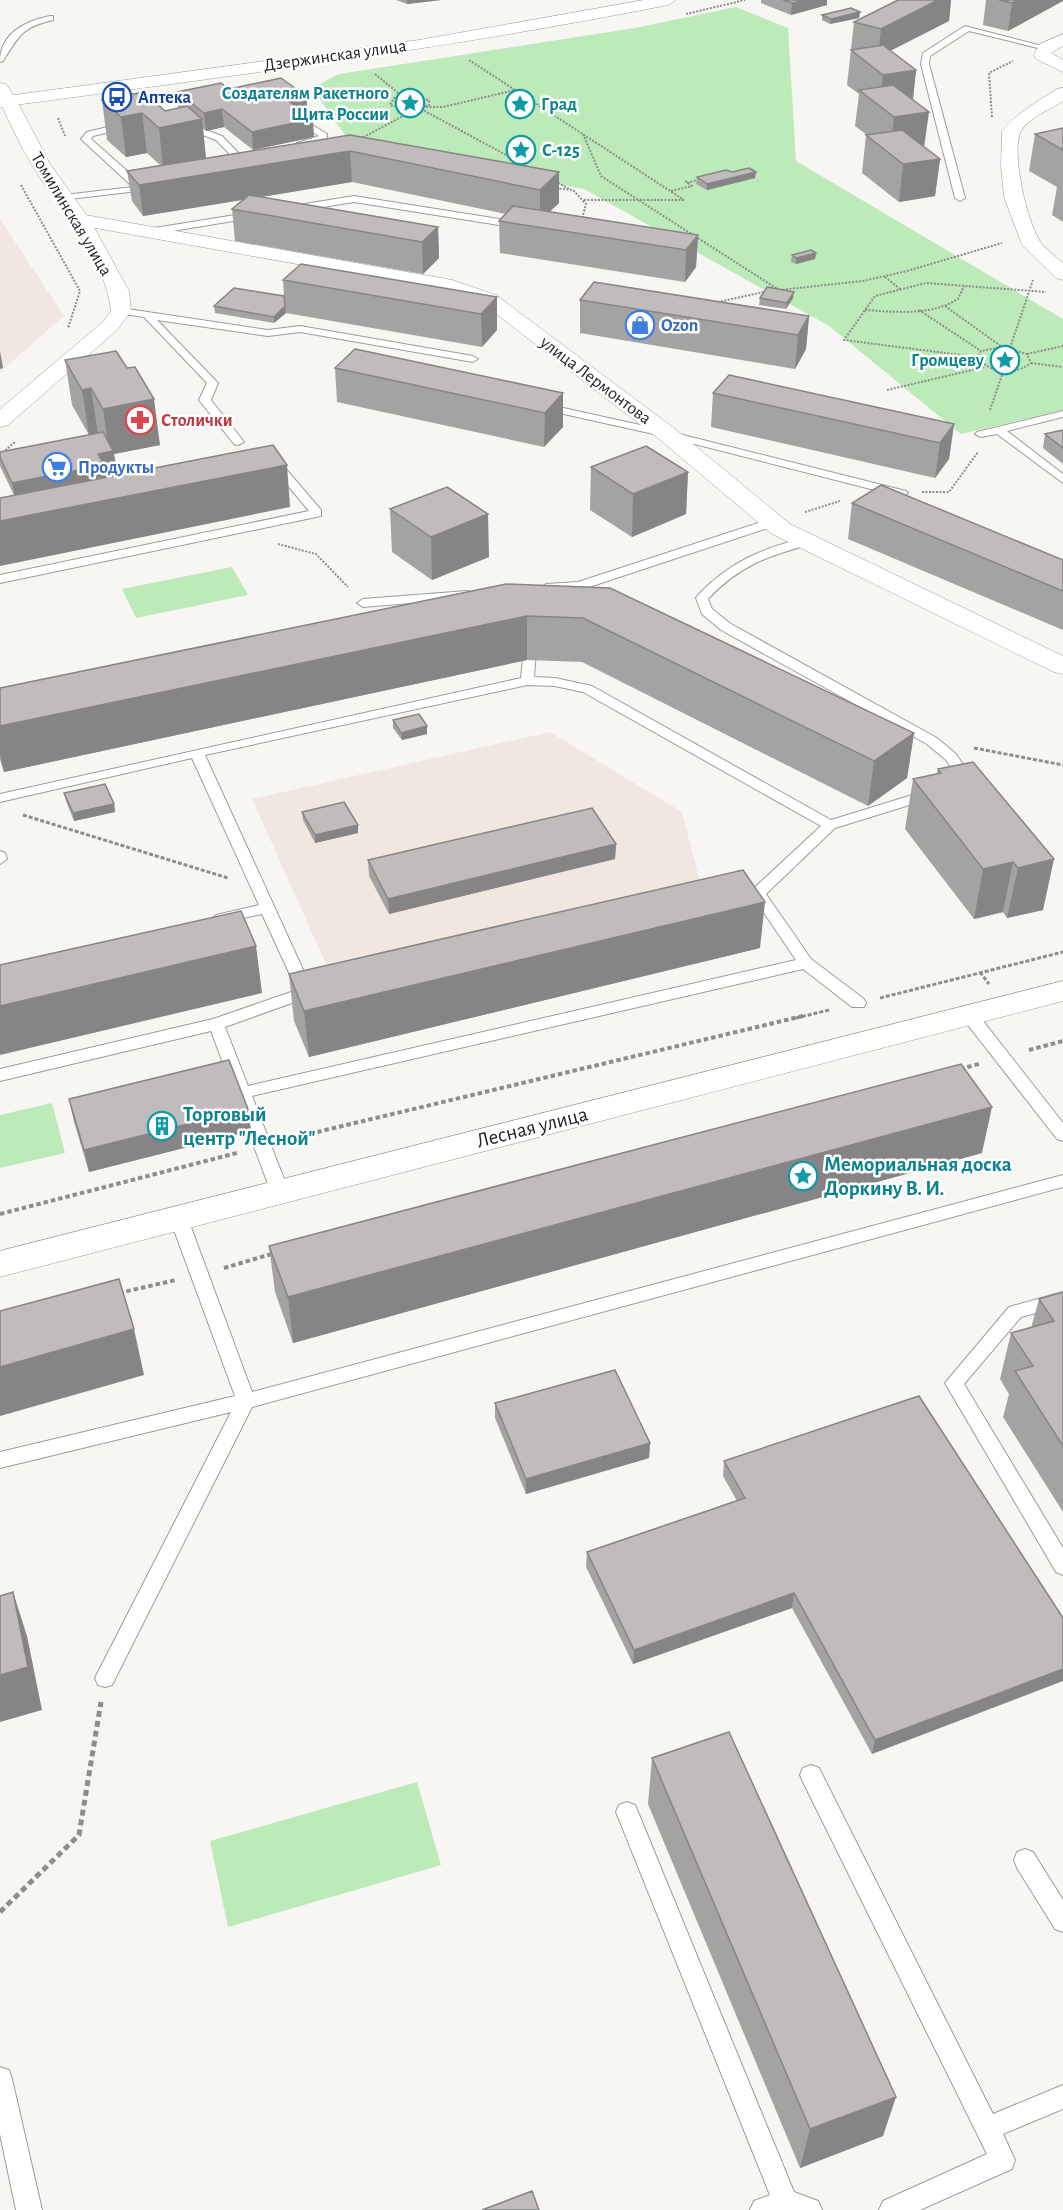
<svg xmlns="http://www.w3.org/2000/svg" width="1063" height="2210" font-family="'Alegreya Sans',sans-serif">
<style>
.built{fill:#f0e8e0}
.green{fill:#bceab9}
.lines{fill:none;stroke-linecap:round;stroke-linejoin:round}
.service-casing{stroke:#9e9b99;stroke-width:2}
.minor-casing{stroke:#9e9b99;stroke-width:1}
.tertiary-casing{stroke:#9e9b99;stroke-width:1}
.secondary-casing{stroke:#9e9b99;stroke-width:1}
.path-far3{stroke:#8e8d8b;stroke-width:2;stroke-dasharray:2 1.5;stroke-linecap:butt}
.path-far2{stroke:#8e8d8b;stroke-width:3;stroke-dasharray:4 2;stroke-linecap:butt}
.path-far1{stroke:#8e8d8b;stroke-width:4;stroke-dasharray:4.5 3;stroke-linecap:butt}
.path{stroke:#8e8d8b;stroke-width:5;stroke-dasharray:6 4;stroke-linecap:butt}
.service{fill:#fff;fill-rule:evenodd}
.minor{fill:#fff;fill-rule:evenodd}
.tertiary{fill:#fff;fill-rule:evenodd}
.secondary{fill:#fff;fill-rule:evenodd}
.wall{fill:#a5a2a2}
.shaded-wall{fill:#868484}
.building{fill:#c0bcbc;stroke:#868484;stroke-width:1.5}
.labels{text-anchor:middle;stroke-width:5;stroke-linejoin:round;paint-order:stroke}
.far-street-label{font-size:18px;fill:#252524;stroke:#fff}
.far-culture-label{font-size:18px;font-weight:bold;fill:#0d838f;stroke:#fff;text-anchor:end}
.far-transit-label{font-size:18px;font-weight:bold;fill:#164399;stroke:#fff;text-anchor:start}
.far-shop-label{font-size:18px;font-weight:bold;fill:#366cbe;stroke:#fff;text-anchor:start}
.far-health-label{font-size:18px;font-weight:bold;fill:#be3a42;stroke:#fff;text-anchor:start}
.culture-label{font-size:21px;font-weight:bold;fill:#0d838f;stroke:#fff;text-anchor:start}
.street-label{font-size:21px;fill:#252524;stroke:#fff}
</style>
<rect width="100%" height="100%" fill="#f8f6f3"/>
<path class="built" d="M0 219 64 316 0 372Z
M550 732 682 812 700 882 326 964 252 799Z"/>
<path class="green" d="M736 7 788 28 796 161 1063 319V410L961 434 829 326 584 189 354 148 312 88 339 74 635 28Z
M232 567 248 595 136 618 122 589Z
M52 1103 65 1153 0 1168V1115Z
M417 1782 441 1865 228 1927 210 1841Z"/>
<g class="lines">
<g class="service-casing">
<path id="service" d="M50 16H53V20C22 27 19 36 3 61L0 62C0 33 26 21 50 16Z
M965 26 1050 48 1046 50 969 31 930 56 929 64 965 198 960 201 955 198 921 64 923 53Z
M304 120 327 134V138L322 143 297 147V143L319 136 301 125V121Z
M182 121 222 136 253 168 245 170 216 140 179 126 178 124Z
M128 122 131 123V127L93 136 91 139 143 185H155V189L61 200 59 198 64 195 133 187 81 139 87 132Z
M354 196 499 219 504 222 499 225 354 202 292 212 287 209 292 206Z
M254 212 257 213V217L148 235 143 232 148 229Z
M121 308 268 330 300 326 473 356 478 359 473 362 300 332 268 336 157 320 218 383 211 400 244 442 238 445 234 444 199 400 207 383 144 317 117 313V309Z
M541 403 667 431 906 491 908 493 902 497 667 437 537 408 535 406Z
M1063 411V417L1007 431 1063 474V483L997 434 981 437 975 434 977 432Z
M282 468 286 469 321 510V516L0 583V575L309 511 279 475 271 476 265 473 267 471Z
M773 518 777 519V525L583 589 560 600H552L550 597 559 591 546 592 540 588 546 584 578 582Z
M807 537 813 541 811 544C768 556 740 565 708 599L712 609 731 624 937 738 956 754 966 769 957 785 945 794 835 828 766 894 811 959 864 999 866 1003 864 1007H852L803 969 252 1096 289 1192 286 1196 280 1198 274 1196 271 1192 211 1031 0 1081V1069L213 1019 297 990 262 914 221 923 213 918 216 915 259 905 192 758 0 802V794L521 678 525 639 531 635 537 639 534 677 555 678 592 686 831 820 935 788 946 780 952 769 946 760 927 744 721 630 702 614 696 598 698 595C731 561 761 549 807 537ZM527 685 555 686 583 692 821 826 753 889 733 894 731 897 738 902 754 898 796 960 248 1086 225 1027 317 994 319 990 317 986 310 985 205 755Z
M467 591 471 592 473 595 471 598 363 607 357 603 363 599Z
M0 851 5 853 7 859 0 864Z
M970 1011 976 1012 1063 1123V1141L1057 1139 964 1020 962 1016 964 1012Z
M1063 1175V1187L252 1407 112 1685 105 1687 98 1685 95 1678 231 1412 0 1468V1452L235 1396 170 1219 173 1214 179 1213 185 1214 188 1219 252 1392Z
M1063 1292V1306L1021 1317 964 1384 1063 1548V1575L1056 1572 945 1383 1009 1307Z
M811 1765 819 1768 993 2114 1063 2085V2109L1003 2134 1015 2160 1012 2169 920 2210H879L883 2201 987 2154 803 1782 800 1775 803 1768Z
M627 1802 635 1805 638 1812 794 2192 818 2201 822 2210H750L754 2201 770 2195 616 1812 619 1805Z
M1025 1849 1033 1852 1063 1900V1932L1055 1929 1017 1868 1014 1860 1017 1852Z
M0 2067 9 2070 12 2079 42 2210H16L0 2134Z"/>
</g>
<g class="minor-casing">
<path id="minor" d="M1063 34V46L1051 53 1063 60V72L1036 59 1034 55 1040 44Z
M0 83 6 84 17 101 14 105 8 106 0 102Z
M1063 88V101C1051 109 1028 118 1021 131 1010 151 1028 227 1042 244 1048 251 1056 257 1063 263V280L1056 278 1022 245 1004 197 1001 166 1002 132C1016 113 1037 102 1057 89Z
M80 214 452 280 496 295 675 429 790 524 1063 656V674L1054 672 772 534 659 439 482 303 448 291 73 224 70 220 73 216Z"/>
</g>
<g class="tertiary-casing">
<path id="tertiary" d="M8 96 14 97 17 101 50 164 90 220 129 291 131 311 118 329 8 425 0 427V409L104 321 111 311C106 259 58 209 32 165 20 145 10 123 0 102L2 97Z
M1063 981V1001L0 1277V1251Z"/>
</g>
<g class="secondary-casing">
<path id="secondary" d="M644 0H676L668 5C447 49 223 77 0 107V97L419 40Z"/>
</g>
<path class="path-far3" d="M686 14 745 0
M469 60 684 200
M375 74 402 96
M409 95 429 100V105L410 110 390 105 394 98Z
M426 107H443L515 90
M421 109 532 169
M992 117 989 73 1013 61
M58 118 65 136
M583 134 601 176 779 290
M360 139 414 110
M555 181 569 189
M687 183 701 179
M21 185 80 291 68 328
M556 188 573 190 586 204 582 219
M671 191 692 186 684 180
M584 200H684
M885 277 900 289
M779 290 863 281 907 271 1002 243
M714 303 768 291
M945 306 1002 347
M865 310C896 312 931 316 958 299L964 286
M919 310 981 351
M1002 347 1027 354 1031 363C1013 376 991 374 977 357L981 351Z
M1010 348 1033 280
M1027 354 1063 346
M977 357 844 340 875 296 926 283 1046 292
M1031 363 1063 367
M887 390 985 367
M990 410 1003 372
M0 455 15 442
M922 492H949L978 452
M805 512 840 501
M278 544 316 554 348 587"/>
<path class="path-far2" d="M974 748 1063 765
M23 815 228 878
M980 972 989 984
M880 998 1063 952
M796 1018 829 1010"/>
<path class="path-far1" d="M1029 1050 1063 1041
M960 1069 979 1064
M288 1139 803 1016
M0 1214 237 1153
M224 1268 275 1253
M119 1293 176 1280"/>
<path class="path" d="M0 1912 79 1835 101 1702"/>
<use href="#service" class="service"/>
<use href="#minor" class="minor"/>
<use href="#tertiary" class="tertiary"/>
<use href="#secondary" class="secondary"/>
</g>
<path class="wall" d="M396 0H441L407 4Z
M761 0H827V5L791 15 761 3Z
M898 0H951L949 21 890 51 916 70 913 100 924 147 940 159 935 196 899 202 862 173 866 135H867L855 126 859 94 847 85 854 22Z
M986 0H1063L1008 31 983 25Z
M860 12 859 18 830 24 822 20V15Z
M229 89 306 96 308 113 305 114 314 137 253 150 224 127 206 131 203 128 206 158 350 135 559 172V203L549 212 698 235 696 267 685 282 500 253 499 221 506 214 352 182 262 197 438 227 439 258 423 274 235 241 232 209 243 200 143 216 132 201 127 171 160 165 147 153 126 157 107 140 102 100 165 111 178 108 177 92Z
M1063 128V222L1052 215 1057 187 1029 171 1035 134Z
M732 172H756L755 178 707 190 696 184 697 177Z
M816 253 815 259 796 264 791 262 792 255Z
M283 280 497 297V330L482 347 286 313 274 323 215 313 214 306 284 296Z
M760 298H793L786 309 759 305Z
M580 300 809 316 806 349 795 369 580 333Z
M65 360 160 445 114 454 116 465 105 467 106 477 290 507 14 495 0 466V452L89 435 72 405Z
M335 368 563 393V427L544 447 337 402Z
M713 393 954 424 949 459 935 478 711 427Z
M1063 430V464L1043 448 1045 434Z
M591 467 688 472 686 514 632 537 590 510Z
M852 503 1063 560V630L848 539Z
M390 509 489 557 432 580 392 552Z
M506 584 914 733 907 778 868 806 582 662 527 660 4 772 0 760V688Z
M393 720 427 734 402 740 393 728Z
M973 762 1043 910 1007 918 1003 912 974 919 905 829 913 779 937 774 938 769Z
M64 793 114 804 115 812 74 821 66 801Z
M302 812 358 833 315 843 303 820Z
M616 844 615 859 389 914 369 876 368 860Z
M760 948 309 1057 294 1021 289 974Z
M69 1099 248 1109 251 1131 89 1172 74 1122Z
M982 1153 293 1343 275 1292 269 1246Z
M1063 1292V1512L1003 1417 1009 1394 1000 1379 1011 1333 1031 1328 1039 1299Z
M495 1403 650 1443 649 1458 526 1494 495 1418Z
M724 1461 1063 1618 872 1754 792 1608 633 1664 586 1567 587 1552 737 1501 723 1476Z
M652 1758 883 2136 800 2168 648 1804Z"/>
<path class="shaded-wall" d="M407 0H441L407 4Z
M804 0H827V5L791 15 792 3Z
M938 0H951L949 21 878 57 881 29Z
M1018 0H1063V1L1008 31 1012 3Z
M860 12 859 18 830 24 831 19Z
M916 70 912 106H880L883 75Z
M306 96 308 113 288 117 287 100Z
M222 109 224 127 206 131 204 113Z
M929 112 924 148 890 154 894 117Z
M142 113 147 153 126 157 121 117Z
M202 119 206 160 163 168 159 128Z
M313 119 314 137 253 150 252 132Z
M350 151 352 182 143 216 139 185Z
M940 159 935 196 899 202 903 164Z
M559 172V203L540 221V190Z
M756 172 755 178 707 190V184Z
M438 227 439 258 423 274 422 242Z
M698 235 696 267 685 282 686 250Z
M816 253 815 259 796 264V258Z
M794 292 793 298 786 309 787 303Z
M497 297V330L482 347 481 314Z
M285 306 286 313 274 323V317Z
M809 316 806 349 795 369 798 335Z
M0 351 3 368 0 369Z
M91 388 98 434 89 435 82 390Z
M563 393V427L544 447 545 413Z
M154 399 160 445 114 454 116 465 105 467 107 480 15 497 12 483 98 454 109 452 103 409Z
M954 424 949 459 935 478 940 443Z
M287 465 290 507 0 566V521Z
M688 472 686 514 632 537 633 494Z
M488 514 489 557 432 580 431 537Z
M527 616V660L4 772 0 754V726Z
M427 726V734L402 740 401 733Z
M914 733 907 778 868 806 874 761Z
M114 804 115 812 74 821 73 813Z
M358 825V833L315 843V835Z
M616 844 615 859 389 914 388 899Z
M1054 859 1043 910 1007 918 1018 868Z
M1013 862 1003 912 974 919 983 869Z
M765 902 760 948 309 1057 304 1011Z
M256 946 262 993 0 1055V1006Z
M992 1107 982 1153 293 1343 288 1297Z
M248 1109 251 1131 89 1172 84 1150Z
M134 1329 144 1375 0 1416V1367Z
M650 1443 649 1458 526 1494V1479Z
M13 1592 27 1636 42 1710 0 1722V1675Z
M794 1593 792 1608 633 1664 634 1650Z
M1063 1669V1681L872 1754 875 1740Z
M896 2097 883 2136 800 2168 810 2129Z"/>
<path class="building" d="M783 0H804L792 3Z
M898 0H938L881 29 854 22Z
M999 0H1018L1012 3Z
M851 8 860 12 831 19 822 15Z
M883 45 916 70 883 75 851 50Z
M281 78 306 96 287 100 313 119 252 132 222 109 204 113 177 92 221 83 229 89Z
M893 85 929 112 894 117 859 90Z
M144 92 165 111 187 106 202 119 159 128 142 113 121 117 102 100Z
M1063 128V150L1035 134Z
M902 130 940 159 903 164 866 135Z
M350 135 559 172 540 190 350 151 139 185 127 171Z
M749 168 756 172 707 184 697 177 726 170 732 172Z
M249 195 438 227 422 242 232 209Z
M513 206 698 235 686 250 499 221Z
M811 250 816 253 796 258 792 255Z
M301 264 497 297 481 314 283 280Z
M594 282 809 316 798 335 580 300Z
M767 287 794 292 787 303 760 298Z
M234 288 284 296 285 306 274 317 214 306Z
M355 349 563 393 545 413 335 368Z
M116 351 127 368 135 367 154 399 103 409 91 388 82 390 65 360Z
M729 375 954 424 940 443 713 393Z
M1063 430V448L1045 434Z
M103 432 113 451 98 454 104 465 12 483 0 457V452Z
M273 445 287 465 0 521V498Z
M646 446 688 472 633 494 591 467Z
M881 485 1063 560V591L852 503Z
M447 487 488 514 431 537 390 509Z
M506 584 610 588 914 733 874 761 583 618 527 616 0 726V688Z
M419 714 427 726 401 733 393 720Z
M973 762 1054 859 1018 868 1013 862 983 869 913 779 941 773 938 769Z
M105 784 114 804 73 813 64 793Z
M344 802 358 825 315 835 302 812Z
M592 808 616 844 388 899 368 860Z
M743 870 765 902 304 1011 289 974Z
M241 911 256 946 0 1006V965Z
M229 1060 248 1109 84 1150 69 1099Z
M961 1064 992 1107 288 1297 269 1246Z
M119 1279 134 1329 0 1367V1311Z
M1063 1292V1446L1015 1371 1033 1366 1011 1333 1054 1321 1039 1299Z
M615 1370 650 1443 526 1479 495 1403Z
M919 1396 1063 1618V1669L875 1740 794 1593 634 1650 587 1552 745 1498 724 1461Z
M13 1592 28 1667 0 1675V1596Z
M729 1732 896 2097 810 2129 652 1758Z
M532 2191 539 2210H482Z"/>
<defs>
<g id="bus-ring" transform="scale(1.5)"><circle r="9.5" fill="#fff" stroke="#1a4fb4" stroke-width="1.5"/><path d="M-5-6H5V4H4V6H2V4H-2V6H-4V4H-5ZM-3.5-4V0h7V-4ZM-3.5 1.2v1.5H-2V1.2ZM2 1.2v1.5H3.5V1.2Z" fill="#1a4fb4"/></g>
<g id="sight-ring" transform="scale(1.5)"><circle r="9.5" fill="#fff" stroke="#0f9aa8" stroke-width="1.5"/><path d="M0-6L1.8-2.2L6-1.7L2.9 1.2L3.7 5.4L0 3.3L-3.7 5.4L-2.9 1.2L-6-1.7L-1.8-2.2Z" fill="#0f9aa8"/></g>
<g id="shop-ring" transform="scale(1.5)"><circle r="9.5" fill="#fff" stroke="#3f7fe0" stroke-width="1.5"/><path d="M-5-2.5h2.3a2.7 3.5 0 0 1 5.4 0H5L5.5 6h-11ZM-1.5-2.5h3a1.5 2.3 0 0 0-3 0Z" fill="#3f7fe0"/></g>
<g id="pharmacy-ring" transform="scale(1.5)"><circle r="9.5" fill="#fff" stroke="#e0444e" stroke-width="1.5"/><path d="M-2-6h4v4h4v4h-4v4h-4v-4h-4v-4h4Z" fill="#e0444e"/></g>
<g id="supermarket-ring" transform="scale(1.5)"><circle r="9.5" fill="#fff" stroke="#3f7fe0" stroke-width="1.5"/><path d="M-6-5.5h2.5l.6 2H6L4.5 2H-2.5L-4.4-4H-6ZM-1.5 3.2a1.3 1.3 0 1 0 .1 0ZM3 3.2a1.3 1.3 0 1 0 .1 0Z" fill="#3f7fe0"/></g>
<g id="building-ring" transform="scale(1.5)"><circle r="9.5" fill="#fff" stroke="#0f9aa8" stroke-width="1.5"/><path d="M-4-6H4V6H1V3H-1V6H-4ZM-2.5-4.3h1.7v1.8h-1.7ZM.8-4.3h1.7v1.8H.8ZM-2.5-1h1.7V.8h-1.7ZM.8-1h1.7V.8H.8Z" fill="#0f9aa8"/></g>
</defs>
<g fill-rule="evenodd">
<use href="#bus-ring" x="117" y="97"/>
<use href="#sight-ring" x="410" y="103"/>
<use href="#sight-ring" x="520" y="104"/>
<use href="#sight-ring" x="521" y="150"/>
<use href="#shop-ring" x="640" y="325"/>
<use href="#sight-ring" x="1005" y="360"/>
<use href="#pharmacy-ring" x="140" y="420"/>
<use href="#supermarket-ring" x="57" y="467"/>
<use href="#building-ring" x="162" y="1126"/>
<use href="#sight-ring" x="803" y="1176"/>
</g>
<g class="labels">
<g class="far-street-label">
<text transform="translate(335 55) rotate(-8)" y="6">Дзержинская улица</text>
<text transform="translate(72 214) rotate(59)" y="6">Томилинская улица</text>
<text transform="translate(596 380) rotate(37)" y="6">улица Лермонтова</text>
</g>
<g class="far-culture-label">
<text x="389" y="99">Создателям Ракетного<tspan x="389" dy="21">Щита России</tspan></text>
<text x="541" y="110" text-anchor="start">Град</text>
<text x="542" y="156" text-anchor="start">С-125</text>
<text x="984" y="366">Громцеву</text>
</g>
<g class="far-transit-label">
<text x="138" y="103">Аптека</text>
</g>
<g class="far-shop-label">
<text x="661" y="331">Ozon</text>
<text x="78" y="473">Продукты</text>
</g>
<g class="far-health-label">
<text x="161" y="426">Столички</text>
</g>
<g class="culture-label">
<text x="183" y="1121">Торговый<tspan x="183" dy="24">центр "Лесной"</tspan></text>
<text x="824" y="1171">Мемориальная доска<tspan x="824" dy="24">Доркину В. И.</tspan></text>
</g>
<g class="street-label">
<text transform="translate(532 1127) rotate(-14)" y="7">Лесная улица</text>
</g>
</g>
</svg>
